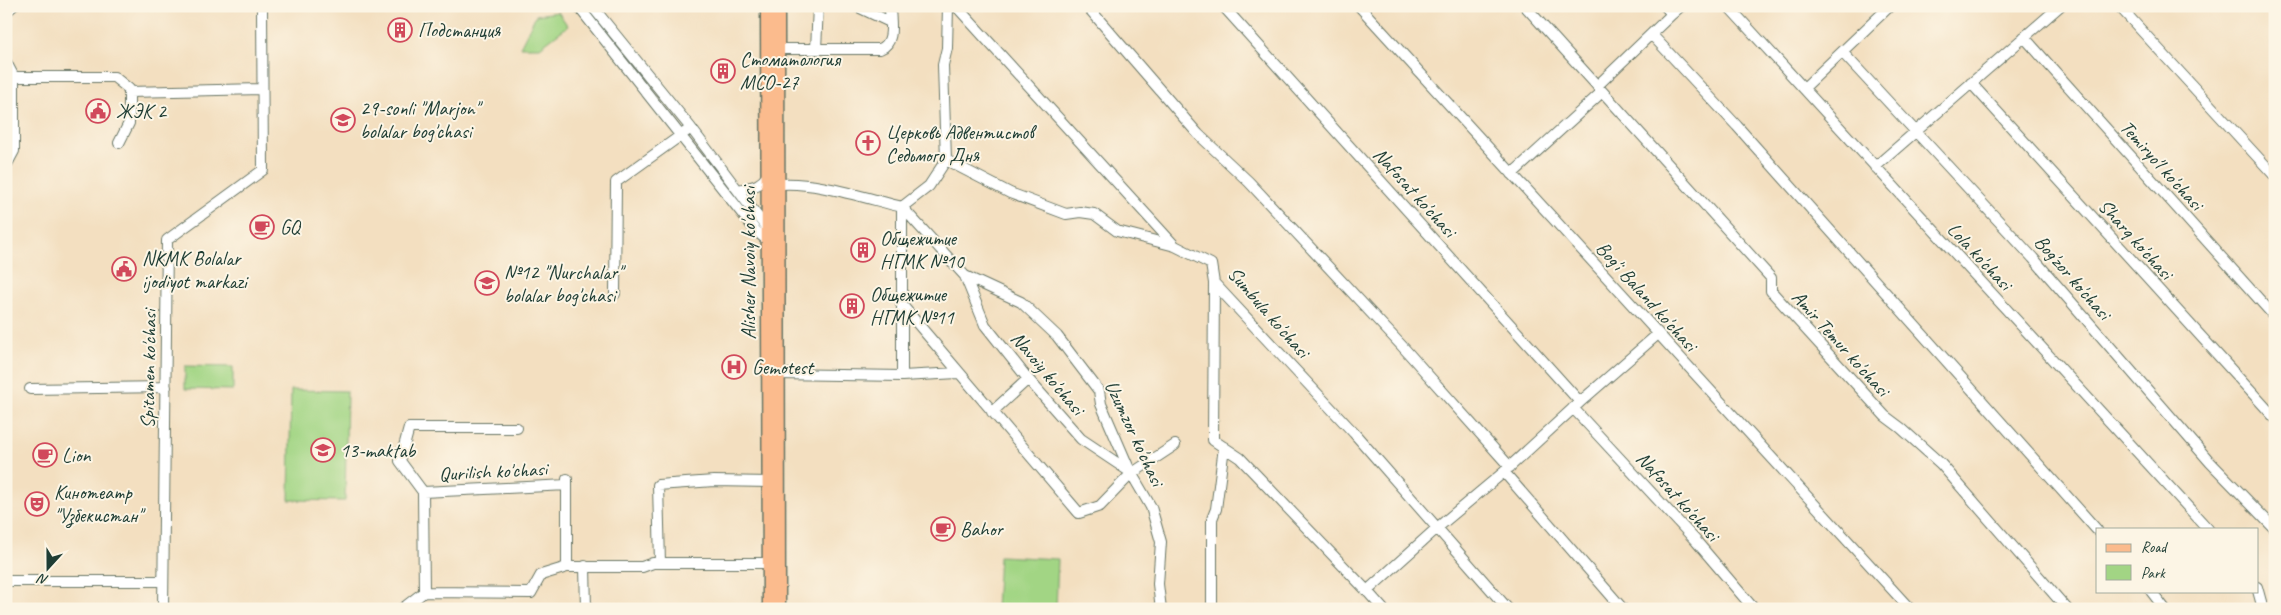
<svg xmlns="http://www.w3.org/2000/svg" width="2281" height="615" font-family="Caveat,sans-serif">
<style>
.green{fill:#a2d584;stroke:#60895c}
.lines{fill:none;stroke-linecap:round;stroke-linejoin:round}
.minor-casing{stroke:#697665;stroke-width:12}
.major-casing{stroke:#697665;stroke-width:15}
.minor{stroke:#fff;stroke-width:10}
.major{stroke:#fbbb8d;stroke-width:12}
.labels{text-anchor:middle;stroke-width:4;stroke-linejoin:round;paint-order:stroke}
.poi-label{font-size:20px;fill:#1f3d34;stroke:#fcf5e5;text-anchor:start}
.street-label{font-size:20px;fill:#1f3d34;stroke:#fcf5e5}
</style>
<rect width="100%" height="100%" fill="#fcf5e5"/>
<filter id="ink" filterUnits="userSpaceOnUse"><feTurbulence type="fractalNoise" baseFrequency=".02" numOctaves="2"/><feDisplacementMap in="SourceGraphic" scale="10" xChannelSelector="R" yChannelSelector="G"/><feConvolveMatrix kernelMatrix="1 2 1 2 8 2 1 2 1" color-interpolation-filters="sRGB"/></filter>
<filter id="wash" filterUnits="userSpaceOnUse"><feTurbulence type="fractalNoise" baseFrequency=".0096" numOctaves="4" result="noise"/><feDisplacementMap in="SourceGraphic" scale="20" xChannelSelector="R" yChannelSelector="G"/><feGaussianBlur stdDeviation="1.12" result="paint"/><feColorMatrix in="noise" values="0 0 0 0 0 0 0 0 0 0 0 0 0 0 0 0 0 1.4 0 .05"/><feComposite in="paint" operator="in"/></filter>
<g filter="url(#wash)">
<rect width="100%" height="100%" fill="#f3dfc0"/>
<path class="green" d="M558 12 568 26 540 47H520L536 15Z
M185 366 233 367V390L185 389Z
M291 390 347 391 345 501 289 500Z
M999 556 1058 559 1056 609H996Z"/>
</g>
<g filter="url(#ink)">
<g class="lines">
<g class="minor-casing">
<path id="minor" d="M578 6 756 231 767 240 772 242
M592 6 691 128 758 217 766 227 772 230
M856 6 890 22
M956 6 1175 246 1211 264 1214 283 1354 433 1508 609
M1087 6 1198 134 1249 182 1402 346 1510 467
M1223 6 1580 402
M1359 6 1910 609
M1525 6 1771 278V291L1885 416 1901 428 1941 464 2067 609
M1728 6 2208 529
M2119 6 2275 176
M6 12 13 6
M1672 14 1681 6
M1652 35 1737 126 2097 530
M2024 37 2275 317
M773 49H880C896 43 890 21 890 6
M816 49 818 6
M1842 52 2033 258 2210 462 2275 529
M6 62 14 77V151L6 166
M14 77H114L129 89V123L119 143
M1971 83 2275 418
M1597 86 1672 14 1665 6
M1804 88 1890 6
M129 92 262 89
M946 160 1010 193 1066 214 1080 212 1094 214 1117 231 1175 246
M1875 167 2060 6
M1512 174 1602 92
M773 185C810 179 865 198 902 207L929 186 946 160 943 65 947 48 948 6
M738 190C750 187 760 187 767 176
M902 207 965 276 1021 302 1057 336 1099 391 1101 404 1130 471 1151 507 1161 542 1158 584 1161 609
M902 207V376
M965 276 985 325 1028 379 1081 439 1129 471
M1214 283 1213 440 1240 458 1367 591
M615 294 616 182 687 131
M901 304 1079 513 1100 506 1131 474 1175 445
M777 374 902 376 958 373
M30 389 166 387
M1573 408 1696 541 1754 609
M992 412 1028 379
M1504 472 1622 608
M423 492 400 461 409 428H517
M423 492 567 485
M423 492 424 592
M660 563 658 485 714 481 776 482
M585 566 586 609
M567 567V479
M6 581H163
M2257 587 2263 609
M2151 591 2165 609
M424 592 531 593 541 575 567 567H642L653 563H775
M163 609 167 240 263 170 262 6
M402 609 424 592
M1212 609V519L1216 509 1224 447
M1383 609 1367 591 1437 528 1504 472 1580 402 1658 334"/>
</g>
<g class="major-casing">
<path id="major" d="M767 6 769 609
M778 6 779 609"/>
</g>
<use href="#minor" class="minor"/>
<use href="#major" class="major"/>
</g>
</g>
<defs>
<g id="building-ring" transform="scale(1.25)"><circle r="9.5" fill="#fcf5e5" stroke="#d1495b" stroke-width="1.5"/><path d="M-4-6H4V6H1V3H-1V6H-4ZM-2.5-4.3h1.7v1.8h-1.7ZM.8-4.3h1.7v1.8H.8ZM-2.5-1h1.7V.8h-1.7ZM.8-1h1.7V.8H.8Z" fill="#d1495b"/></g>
<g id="civic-ring" transform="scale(1.25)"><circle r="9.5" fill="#fcf5e5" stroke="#d1495b" stroke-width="1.5"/><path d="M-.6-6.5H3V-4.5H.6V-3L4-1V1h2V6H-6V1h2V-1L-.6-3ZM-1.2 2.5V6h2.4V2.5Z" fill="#d1495b"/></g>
<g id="school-ring" transform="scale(1.25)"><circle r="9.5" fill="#fcf5e5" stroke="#d1495b" stroke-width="1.5"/><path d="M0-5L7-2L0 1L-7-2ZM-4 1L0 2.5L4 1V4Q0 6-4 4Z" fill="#d1495b"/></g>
<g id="church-ring" transform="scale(1.25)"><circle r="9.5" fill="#fcf5e5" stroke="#d1495b" stroke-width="1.5"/><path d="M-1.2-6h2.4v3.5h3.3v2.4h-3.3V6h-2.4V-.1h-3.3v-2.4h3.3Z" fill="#d1495b"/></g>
<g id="cafe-ring" transform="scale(1.25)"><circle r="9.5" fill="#fcf5e5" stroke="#d1495b" stroke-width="1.5"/><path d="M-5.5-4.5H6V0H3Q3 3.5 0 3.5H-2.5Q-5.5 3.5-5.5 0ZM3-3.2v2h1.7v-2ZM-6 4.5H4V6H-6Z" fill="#d1495b"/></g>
<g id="hospital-ring" transform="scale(1.25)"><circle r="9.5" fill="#fcf5e5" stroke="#d1495b" stroke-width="1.5"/><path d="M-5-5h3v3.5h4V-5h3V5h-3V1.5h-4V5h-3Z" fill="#d1495b"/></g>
<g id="theatre-ring" transform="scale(1.25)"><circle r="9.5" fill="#fcf5e5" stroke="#d1495b" stroke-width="1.5"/><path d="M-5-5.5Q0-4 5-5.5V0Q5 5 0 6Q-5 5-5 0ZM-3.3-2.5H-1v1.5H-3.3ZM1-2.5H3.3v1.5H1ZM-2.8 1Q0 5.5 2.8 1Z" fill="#d1495b"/></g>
</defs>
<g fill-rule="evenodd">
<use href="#building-ring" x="400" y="30"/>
<use href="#building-ring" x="723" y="71"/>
<use href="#civic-ring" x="98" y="111"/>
<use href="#school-ring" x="343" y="120"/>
<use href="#church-ring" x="868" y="143"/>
<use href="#cafe-ring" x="262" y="227"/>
<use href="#building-ring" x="863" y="250"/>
<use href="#civic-ring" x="124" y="269"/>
<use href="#school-ring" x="487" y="283"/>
<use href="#building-ring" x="852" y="306"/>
<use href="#hospital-ring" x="734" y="367"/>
<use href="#school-ring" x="323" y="450"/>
<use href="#cafe-ring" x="45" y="455"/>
<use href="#theatre-ring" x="37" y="504"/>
<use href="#cafe-ring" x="943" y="529"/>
</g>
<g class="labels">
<g class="poi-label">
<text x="418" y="37">Подстанция</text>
<text x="740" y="66">Стоматология<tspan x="740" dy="23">МСО-27</tspan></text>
<text x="360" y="115">29-sonli "Marjon"<tspan x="360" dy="23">bolalar bog'chasi</tspan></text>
<text x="116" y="118">ЖЭК 2</text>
<text x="886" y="139">Церковь Адвентистов<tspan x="886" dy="23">Седьмого Дня</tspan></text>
<text x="280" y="234">GQ</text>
<text x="880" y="245">Общежитие<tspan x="880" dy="23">НГМК №10</tspan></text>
<text x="142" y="265">NKMK Bolalar<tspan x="142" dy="23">ijodiyot markazi</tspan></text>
<text x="504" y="279">№12 "Nurchalar"<tspan x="504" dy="23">bolalar bog'chasi</tspan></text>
<text x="870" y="301">Общежитие<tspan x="870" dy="23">НГМК №11</tspan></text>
<text x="752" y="374">Gemotest</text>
<text x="340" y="457">13-maktab</text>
<text x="62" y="462">Lion</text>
<text x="54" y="499">Кинотеатр<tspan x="54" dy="23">"Узбекистан"</tspan></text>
<text x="960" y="536">Bahor</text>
</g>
<g class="street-label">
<text transform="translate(2162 165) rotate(48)" y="7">Temiryo'l ko'chasi</text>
<text transform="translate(1415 192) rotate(48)" y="7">Nafosat ko'chasi</text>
<text transform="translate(2136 239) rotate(48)" y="7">Sharq ko'chasi</text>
<text transform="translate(1980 256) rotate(47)" y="7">Lola ko'chasi</text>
<text transform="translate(748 263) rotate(-90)" y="7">Alisher Navoiy ko'chasi</text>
<text transform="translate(2073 277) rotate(49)" y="7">Bog'zor ko'chasi</text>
<text transform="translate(1647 296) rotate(48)" y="7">Bog'i Baland ko'chasi</text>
<text transform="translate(1269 312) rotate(49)" y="7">Sumbula ko'chasi</text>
<text transform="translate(1841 343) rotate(48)" y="7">Amir Temur ko'chasi</text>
<text transform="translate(148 369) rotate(-89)" y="7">Spitamen ko'chasi</text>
<text transform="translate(1048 373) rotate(50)" y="7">Navoiy ko'chasi</text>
<text transform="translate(1135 433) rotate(65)" y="7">Uzumzor ko'chasi</text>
<text transform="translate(493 471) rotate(-3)" y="7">Qurilish ko'chasi</text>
<text transform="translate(1678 496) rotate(48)" y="7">Nafosat ko'chasi</text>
</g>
</g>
<rect width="2281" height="615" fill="none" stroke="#fcf5e5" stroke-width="25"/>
<rect x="2096" y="528" width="162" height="65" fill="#fcf5e5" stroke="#a4ab9e"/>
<rect x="2106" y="544" width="25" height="8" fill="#fbbb8d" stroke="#a4ab9e"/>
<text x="2141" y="552" font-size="15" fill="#1f3d34">Road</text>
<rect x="2106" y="565" width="25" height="15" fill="#a2d584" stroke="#a4ab9e"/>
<text x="2141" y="578" font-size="15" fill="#1f3d34">Park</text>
<g transform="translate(48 568) rotate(201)" stroke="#fcf5e5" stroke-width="4" paint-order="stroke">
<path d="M0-4L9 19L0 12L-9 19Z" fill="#1f3d34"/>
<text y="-8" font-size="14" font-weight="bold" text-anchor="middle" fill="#1f3d34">N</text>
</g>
</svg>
